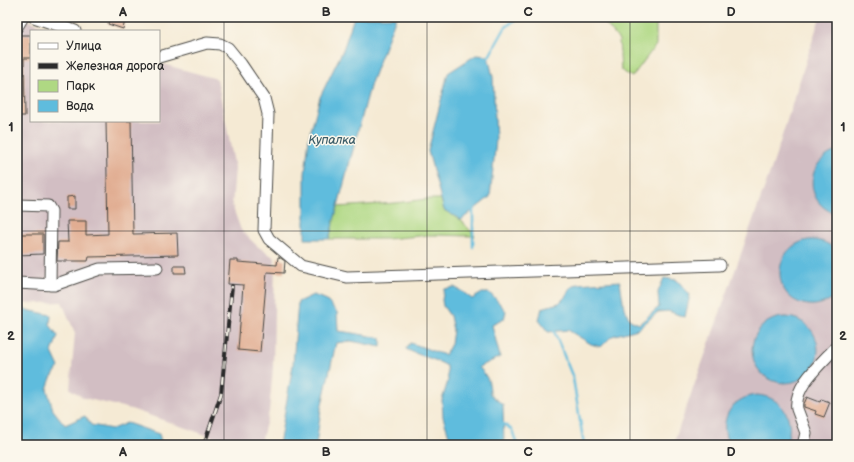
<svg xmlns="http://www.w3.org/2000/svg" width="854" height="462" font-family="'Balsamiq Sans',sans-serif">
<style>
.industrial{fill:#d2bec3}
.green{fill:#afd883;stroke:#6d8257}
.water{fill:#5fbcdd;stroke:#457484}
.lines{fill:none;stroke-linecap:round;stroke-linejoin:round}
.stream{stroke:#5fbcdd;stroke-width:2.5}
.building{fill:#e1ad92}
.minor-casing{stroke:#494844;stroke-width:13}
.minor{stroke:#fff;stroke-width:11}
.rail-casing{stroke:#2b2b2b;stroke-width:4}
.rail{stroke:#fbf7ec;stroke-width:2.5;stroke-dasharray:8;stroke-linecap:butt}
.grid{fill:none;stroke:#2b2b2b;stroke-width:1;stroke-opacity:0.55}
.labels{text-anchor:middle;stroke-width:3;stroke-linejoin:round;paint-order:stroke}
.water-label{font-size:12px;font-style:italic;fill:#3d5e69;stroke:#fbf7ec}
.neatline{fill:none;stroke:#2b2b2b;stroke-width:1.5}
.grid-label{font-size:13px;text-anchor:middle;font-weight:bold;fill:#2b2b2b}
</style>
<rect width="100%" height="100%" fill="#fbf7ec"/>
<filter id="ink" filterUnits="userSpaceOnUse"><feTurbulence type="fractalNoise" baseFrequency=".025" numOctaves="2"/><feDisplacementMap in="SourceGraphic" scale="8" xChannelSelector="R" yChannelSelector="G"/><feConvolveMatrix kernelMatrix="1 2 1 2 8 2 1 2 1" color-interpolation-filters="sRGB"/></filter>
<filter id="wash" filterUnits="userSpaceOnUse"><feTurbulence type="fractalNoise" baseFrequency=".012" numOctaves="4" result="noise"/><feDisplacementMap in="SourceGraphic" scale="16" xChannelSelector="R" yChannelSelector="G"/><feGaussianBlur stdDeviation="0.9" result="paint"/><feColorMatrix in="noise" values="0 0 0 0 0 0 0 0 0 0 0 0 0 0 0 0 0 1.4 0 .05"/><feComposite in="paint" operator="in"/></filter>
<g filter="url(#wash)">
<rect width="100%" height="100%" fill="#f5ead4"/>
<path class="industrial" d="M17 17 58 31H31V121H159V63L217 79 235 168 232 205 241 230 257 246 275 258 273 368 269 412 260 445H235L131 409 84 398 70 389 75 333 62 302 17 304Z
M820 17H837V445H673L775 158Z"/>
<path class="green" d="M600 17H656V45L632 77 621 70 619 40Z
M427 199H441L444 210 461 220 475 236 430 235 386 239H329L337 207 395 203Z"/>
<path class="water" d="M354 17H396L371 83 329 239H305V174L309 138 320 97 343 50Z
M476 55 488 56 493 77 496 140 490 197 461 220 444 210 428 151 448 73Z
M837 151V214C804 205 804 161 837 151Z
M808 240C820 239 829 243 837 251V294C830 301 820 306 809 305 771 301 770 247 808 240Z
M664 278 677 280 690 295 685 317 668 311 658 312 638 329 612 336 601 347 591 344 568 330 548 332 539 320 542 308 559 303 565 297 570 288 578 284 620 281 624 308 630 320 639 324 659 307 658 292Z
M454 287 463 292 472 299 482 293H489L495 298 506 311 504 319 492 325 500 357 479 367C487 377 490 380 490 394L503 405 504 445H452L443 417 442 400 448 381 447 366C434 358 419 356 406 349L410 343C422 346 433 352 445 355L451 344 453 330 450 316 443 306 442 300 444 289Z
M313 295 325 299 337 312 338 331 353 333 381 338V347L351 341 336 343 321 409 316 445H279L293 365 298 302Z
M17 308 51 315 50 325 58 336 52 352 59 367 51 378 47 389 53 410 65 425 85 416 91 425 112 429 127 423 159 434 162 445H17Z
M752 350a33 33 0 1 1 66 0a33 33 0 1 1-66 0Z
M757 395C784 397 797 422 785 445H729C717 421 731 397 757 395Z"/>
<g class="lines">
<path class="stream" d="M487 60 505 28 518 17
M473 209V247
M554 331 573 378 584 445
M502 423 512 430 517 445"/>
</g>
<g id="blocks">
<path class="building" d="M110 17 118 20 119 18 125 20 123 29 108 24Z
M17 35H31V58H24L25 116H17Z
M106 121H131L133 234 177 233 178 255 89 257 88 261H57L58 242H68L67 221H86V235L108 234Z
M75 196V209H67V197Z
M17 234H43V254L17 255Z
M278 257H279L285 261 284 273 267 272 260 352 238 350 243 285 228 284 230 260H238V262L277 265Z
M174 266H185L186 273H174Z
M807 397 820 402 821 399 830 402 824 417 815 414 816 411 804 407V404Z"/>
</g>
</g>
<g filter="url(#ink)">
<use href="#blocks" fill-opacity="0" stroke="#494844" stroke-width="1"/>
<g class="lines">
<g class="minor-casing">
<path id="minor" d="M34 17 75 31
M17 27 23 17
M159 57 207 43 220 44 228 48 241 64 264 98 268 114 264 230 269 239 301 266 347 277 720 265
M17 205 48 206 51 211 50 285
M17 283 54 285 100 269 157 268
M803 445 806 433 797 409C793 386 823 362 837 346"/>
</g>
<use href="#minor" class="minor"/>
<g class="rail-casing">
<path id="rail" d="M204 445 221 394 232 286"/>
</g>
<use href="#rail" class="rail"/>
</g>
</g>
<path class="grid" d="M224 17V445M427 17V445M630 17V445M17 231H837"/>
<g class="labels">
<g class="water-label">
<text x="332" y="144">Купалка</text>
</g>
</g>
<rect width="854" height="462" fill="none" stroke="#fbf7ec" stroke-width="44"/>
<rect x="30" y="30" width="130" height="92" fill="#fbf7ec" stroke="#a8a59f"/>
<rect x="38" y="43" width="20" height="6" fill="#ffffff" stroke="#a8a59f"/>
<text x="66" y="50" font-size="12" fill="#2b2b2b">Улица</text>
<rect x="38" y="63" width="20" height="6" fill="#2b2b2b" stroke="#a8a59f"/>
<text x="66" y="70" font-size="12" fill="#2b2b2b">Железная дорога</text>
<rect x="38" y="80" width="20" height="12" fill="#afd883" stroke="#a8a59f"/>
<text x="66" y="90" font-size="12" fill="#2b2b2b">Парк</text>
<rect x="38" y="100" width="20" height="12" fill="#5fbcdd" stroke="#a8a59f"/>
<text x="66" y="110" font-size="12" fill="#2b2b2b">Вода</text>
<rect x="22" y="22" width="810" height="418" class="neatline"/>
<g class="grid-label">
<text x="123" y="16">A</text>
<text x="326" y="16">B</text>
<text x="528" y="16">C</text>
<text x="731" y="16">D</text>
<text x="11" y="131">1</text>
<text x="843" y="131">1</text>
<text x="11" y="340">2</text>
<text x="843" y="340">2</text>
<text x="123" y="456">A</text>
<text x="326" y="456">B</text>
<text x="528" y="456">C</text>
<text x="731" y="456">D</text>
</g>
</svg>
